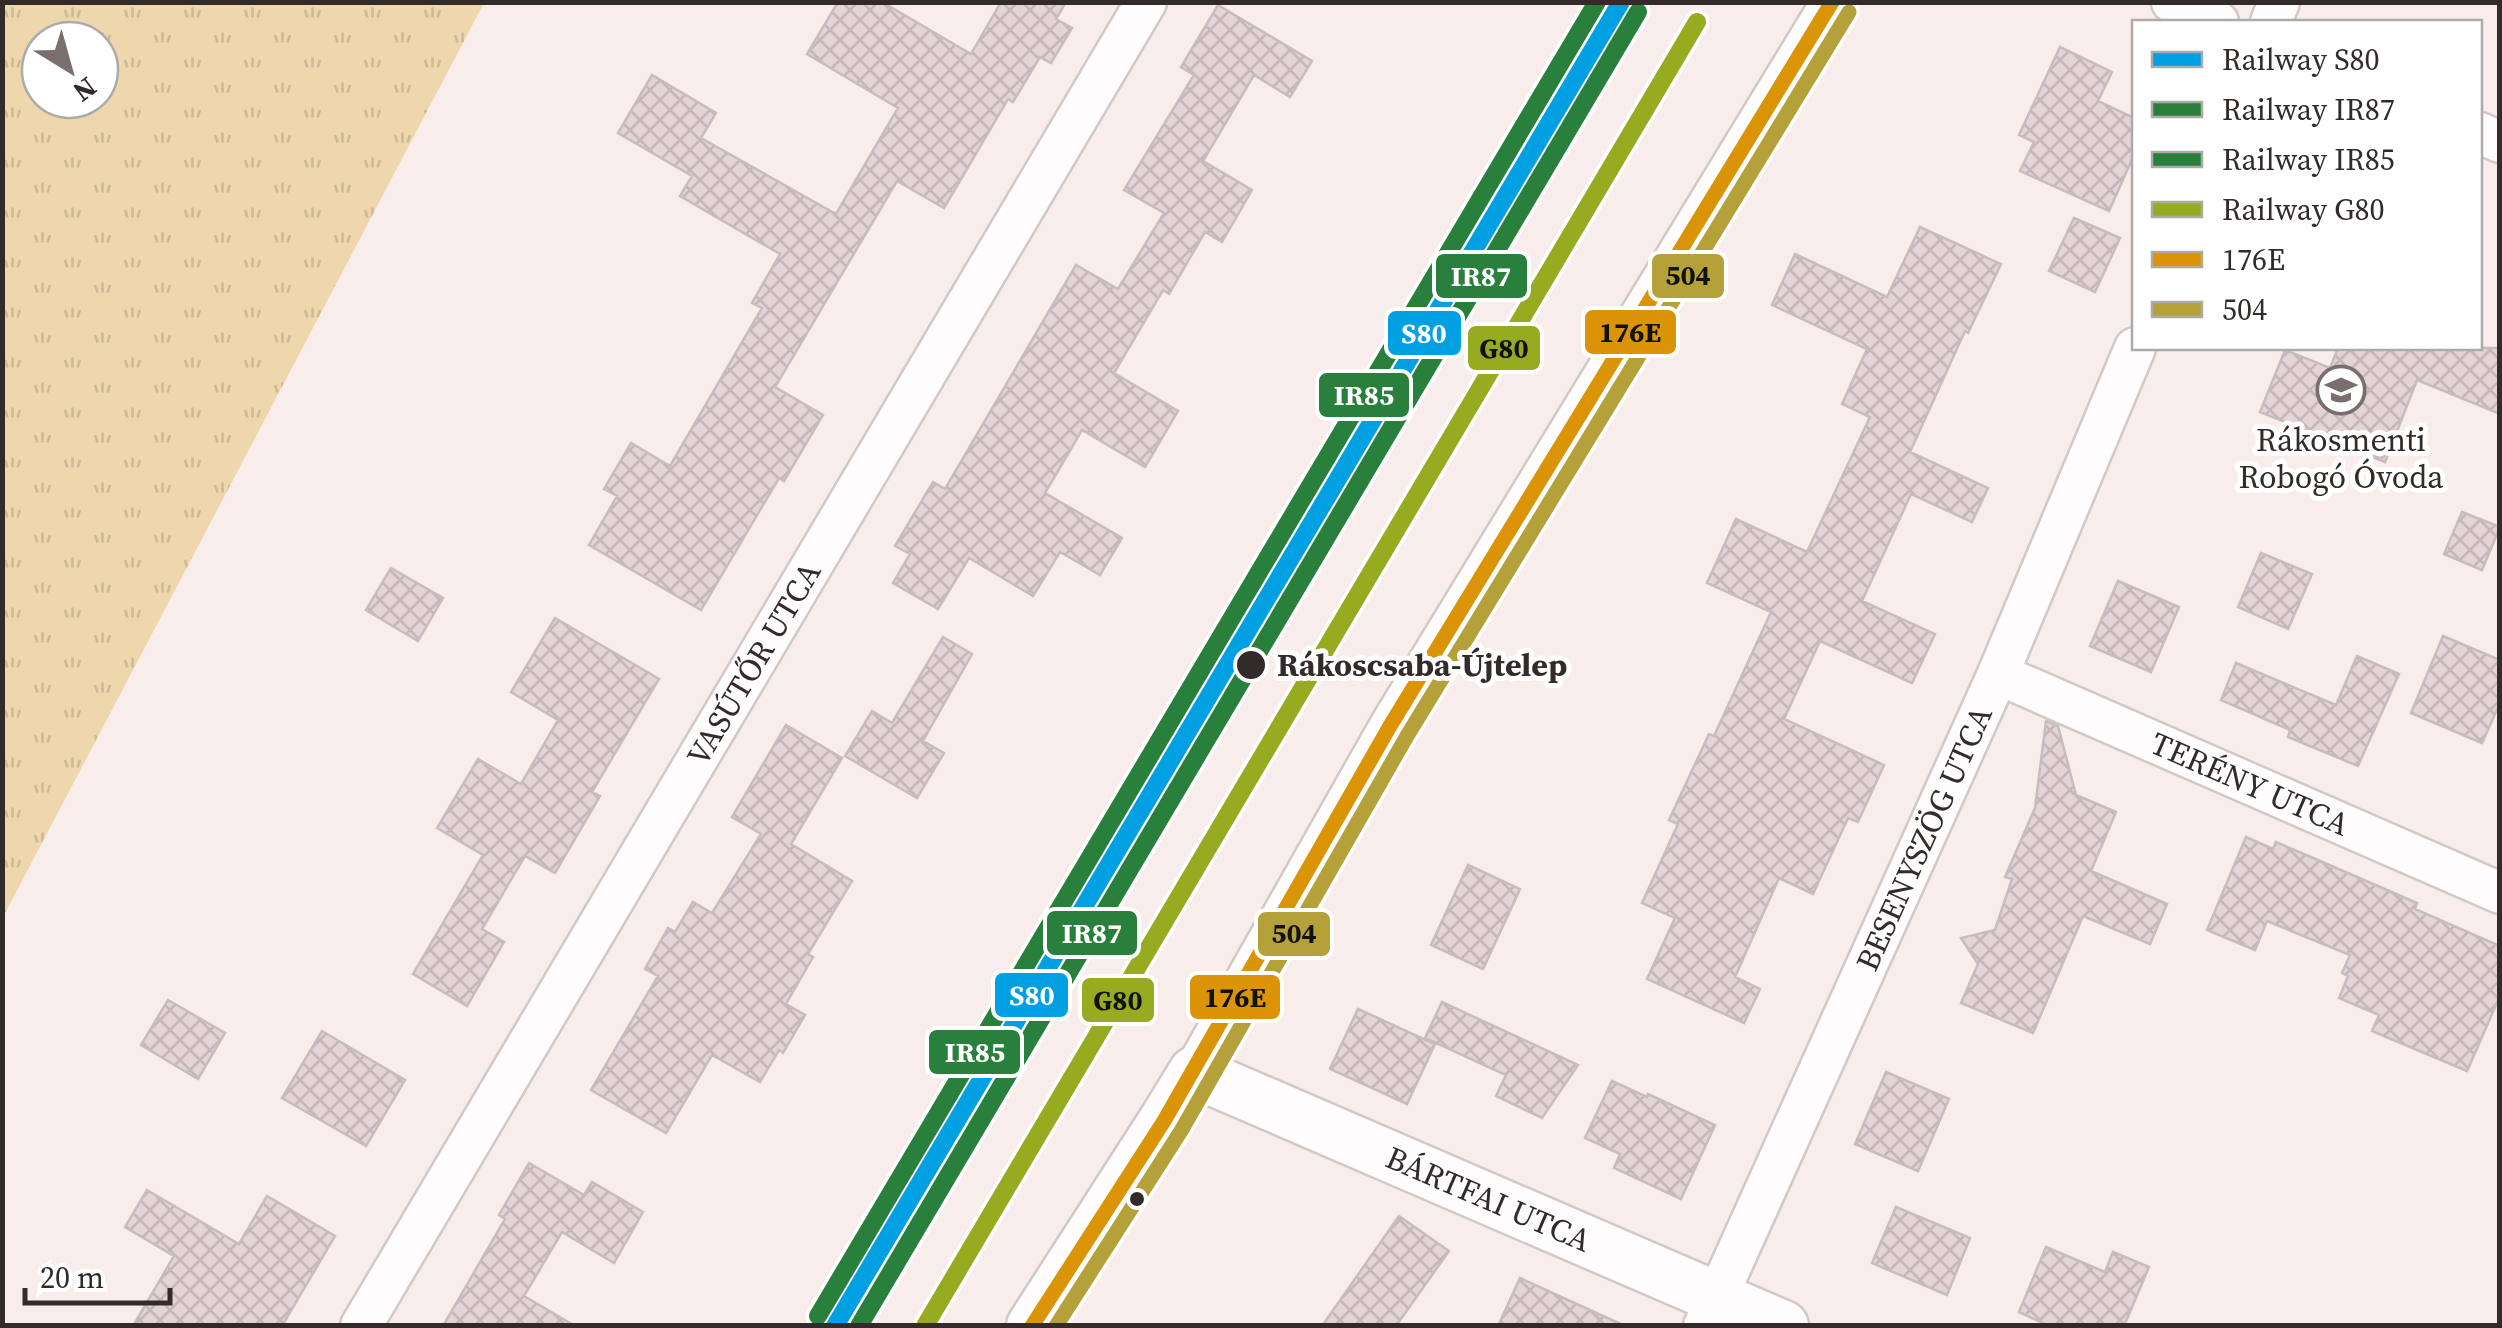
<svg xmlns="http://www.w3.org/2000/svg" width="2502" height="1328" font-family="'Source Serif 4',serif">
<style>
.park{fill:url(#park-tufts);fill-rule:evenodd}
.building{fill:url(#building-cross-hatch);stroke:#c6bdbd;stroke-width:2.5}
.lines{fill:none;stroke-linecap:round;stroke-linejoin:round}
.minor-casing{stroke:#d2c9c7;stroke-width:45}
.tertiary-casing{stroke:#d2c9c7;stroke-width:55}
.minor{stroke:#fefcfc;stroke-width:40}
.tertiary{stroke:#fefcfc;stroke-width:50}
.bus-1-casing{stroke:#fff;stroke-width:22}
.bus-2-casing{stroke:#fff;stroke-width:22}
.bus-1{stroke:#da9406;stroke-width:15}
.bus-2{stroke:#b5a13a;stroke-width:15}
.rail-1-casing{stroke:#fff;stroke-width:25}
.rail-2-casing{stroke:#fff;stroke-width:25}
.rail-3-casing{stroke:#fff;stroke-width:25}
.rail-4-casing{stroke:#fff;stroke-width:25}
.rail-1{stroke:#00a0e3;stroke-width:18}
.rail-2{stroke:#29803c;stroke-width:18}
.rail-3{stroke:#29803c;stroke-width:18}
.rail-4{stroke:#97ab21;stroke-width:18}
.stop-dot{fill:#332b2a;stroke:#fff;stroke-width:4}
.labels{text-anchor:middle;stroke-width:10;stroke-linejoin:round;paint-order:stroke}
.poi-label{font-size:32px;fill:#332b2a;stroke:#fff}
.street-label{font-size:32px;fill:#332b2a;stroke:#fff}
.stop-label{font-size:32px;font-weight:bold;fill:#332b2a;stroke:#fff;text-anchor:start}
.line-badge{stroke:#fff;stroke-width:4}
.badge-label{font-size:28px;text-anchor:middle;font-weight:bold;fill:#fff}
.pale-badge-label{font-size:28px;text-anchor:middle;font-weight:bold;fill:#111}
</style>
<defs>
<pattern id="park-tufts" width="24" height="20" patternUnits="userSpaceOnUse" patternTransform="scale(2.5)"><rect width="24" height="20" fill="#efd7ad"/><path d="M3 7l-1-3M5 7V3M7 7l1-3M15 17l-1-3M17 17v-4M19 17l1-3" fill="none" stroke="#cdb995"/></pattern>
<pattern id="building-cross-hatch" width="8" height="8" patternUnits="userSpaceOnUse" patternTransform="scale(2.5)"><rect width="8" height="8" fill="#e5d4d7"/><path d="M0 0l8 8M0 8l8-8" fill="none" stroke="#c5b6b9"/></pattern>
</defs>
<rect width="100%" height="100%" fill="#f8edeb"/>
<path class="park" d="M3 2 484 3 3 917 2 3ZM40 40H100V100H40Z"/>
<path class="building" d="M838 2H882L971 54 1001 2H1066L1056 19 1072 28 1051 63 1040 57 1013 102 1008 99 944 208 897 181 775 387 823 415 784 481 779 478 701 610 589 545 617 496 604 489 631 443 670 466 762 308 752 303 780 254 680 196 692 176 618 133 652 75 716 113 701 138 836 214 898 108 807 54Z
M1218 5 1312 61 1290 97 1254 75 1203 161 1252 190 1222 242 1205 232 1169 294 1163 290 1114 373 1178 411 1145 467 1082 430 1045 493 1122 538 1100 575 1060 552 1033 596 969 558 938 609 893 583 910 554 895 546 933 482 945 489 1076 265 1118 289 1164 213 1124 190 1194 75 1181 67Z
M2060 47 2112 72 2098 101 2134 118V155L2109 211 2020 171 2034 142 2019 135Z
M2074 218 2120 238 2095 292 2049 271Z
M1920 227 2001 264 1968 333 1965 331 1910 452 1988 488 1972 522 1911 494 1862 601 1935 634 1912 683 1820 641 1784 719 1884 765 1858 822 1848 818 1813 894 1779 878 1735 977 1760 989 1744 1023 1647 979 1675 918 1642 903 1678 824 1669 820 1709 734 1714 736 1771 612 1707 583 1736 519 1807 552 1870 417 1842 404 1867 349 1772 305 1795 254 1887 297Z
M2338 348H2500V414L2417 380 2385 462 2260 412 2285 350 2330 368Z
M2462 512 2500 527 2482 570 2444 554Z
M2261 553 2312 574 2288 629 2238 607Z
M391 568 443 598 418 641 366 610Z
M2118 581 2179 607 2151 672 2090 646Z
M555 618 659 679 592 792 600 796 555 873 525 856 482 929 504 942 467 1006 413 974 483 855 437 828 478 759 521 784 558 720 511 692Z
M2443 636 2500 660V703L2482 743 2411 713Z
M943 637 972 654 923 741 944 753 917 798 845 756 872 711 892 723Z
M2357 656 2399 674 2358 766 2288 737 2290 730 2221 700 2236 663 2336 705Z
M2046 721 2058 726 2076 795 2116 812 2091 871 2167 904 2150 944 2083 916 2033 1033 1961 1003 1978 964 1961 938 1995 930 2012 879 2005 877 2035 808Z
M786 725 842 758 791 844 852 881 808 954 813 957 786 1004 805 1015 783 1053 779 1050 760 1082 712 1055 666 1133 591 1090 658 976 645 969 668 928 675 932 693 902 712 913 761 834 732 817Z
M2246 837 2273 849 2276 842 2318 860 2417 903 2415 909 2500 946V996L2467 1071 2372 1031 2379 1015 2339 998 2348 976 2342 973 2350 955 2267 921 2255 950 2207 930Z
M1468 865 1520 889 1483 969 1431 945Z
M168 1000 225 1033 198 1079 141 1045Z
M1442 1002 1578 1065 1542 1118 1496 1096 1506 1075 1425 1038Z
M1358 1009 1435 1044 1407 1104 1330 1069Z
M322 1031 405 1080 366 1146 282 1098Z
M1886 1072 1949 1099 1918 1171 1855 1144Z
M1612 1081 1647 1097 1648 1094 1715 1125 1681 1199 1614 1168 1620 1154 1585 1138Z
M529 1163 584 1195 592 1182 643 1212 614 1263 562 1232 524 1296 575 1326H443L505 1219 499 1215Z
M147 1190 239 1244 267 1196 335 1236 282 1326H133L174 1256 125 1227Z
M1896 1207 1970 1238 1947 1295 1872 1263Z
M1399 1216 1449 1251 1396 1326H1322Z
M2046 1247 2105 1272 2113 1252 2149 1267 2124 1326H2049L2019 1312Z
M1520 1278 1625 1326H1498Z"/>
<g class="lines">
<g class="minor-casing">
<g id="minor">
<path d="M2172 2 2218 22"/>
<path d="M2271 22 2279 2"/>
<path d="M2480 133 2500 142"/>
<path id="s1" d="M1998 674 2500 893"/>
<path d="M1194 1072 1390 726 1832 2"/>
<path id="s2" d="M361 1326 1146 2"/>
<path id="s3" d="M1704 1326 1998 674 2135 348"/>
</g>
</g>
<g class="tertiary-casing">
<g id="tertiary">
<path id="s4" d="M1032 1326 1164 1121 1194 1072 1783 1326"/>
</g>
</g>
<use href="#minor" class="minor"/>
<use href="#tertiary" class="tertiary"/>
<g class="bus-1-casing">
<path id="bus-1" d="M1032 1326 1164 1121 1390 726 1832 2"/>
</g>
<g class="bus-2-casing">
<path id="bus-2" d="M1056 1326 1181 1131 1407 736 1849 12"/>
</g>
<use href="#bus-1" class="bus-1"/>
<use href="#bus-2" class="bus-2"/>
<g class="rail-1-casing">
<path id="rail-1" d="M835 1326 1621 2"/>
</g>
<g class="rail-2-casing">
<path id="rail-2" d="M859 1326 1638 12"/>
</g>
<g class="rail-3-casing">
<path id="rail-3" d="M818 1316 1597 2"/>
</g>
<g class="rail-4-casing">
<path id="rail-4" d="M925 1326 1697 22"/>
</g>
<use href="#rail-1" class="rail-1"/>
<use href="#rail-2" class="rail-2"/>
<use href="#rail-3" class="rail-3"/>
<use href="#rail-4" class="rail-4"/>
</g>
<defs>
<g id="school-ring" transform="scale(2.5)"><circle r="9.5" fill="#fff" stroke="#786f6e" stroke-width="1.5"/><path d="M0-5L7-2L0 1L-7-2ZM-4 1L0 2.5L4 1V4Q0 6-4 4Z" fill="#786f6e"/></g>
</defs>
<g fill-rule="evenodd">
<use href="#school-ring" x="2341" y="390"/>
</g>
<g class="stop-dot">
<circle cx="1251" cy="665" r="16"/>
<circle cx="1137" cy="1199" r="9"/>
</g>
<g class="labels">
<g class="poi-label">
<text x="2341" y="451">Rákosmenti<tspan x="2341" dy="37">Robogó Óvoda</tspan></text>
</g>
<g class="street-label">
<text dy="11" stroke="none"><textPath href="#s2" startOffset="770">VASÚTŐR UTCA</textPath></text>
<text dy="11" stroke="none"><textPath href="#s1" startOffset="275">TERÉNY UTCA</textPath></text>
<text dy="11" stroke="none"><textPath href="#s3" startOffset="535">BESENYSZÖG UTCA</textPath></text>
<text dy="11" stroke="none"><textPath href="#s4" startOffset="622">BÁRTFAI UTCA</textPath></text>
</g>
<g class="stop-label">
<text x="1277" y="676">Rákoscsaba-Újtelep</text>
</g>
</g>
<g class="line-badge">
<rect x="1650" y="252" width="76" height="48" rx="10" fill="#b5a13a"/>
<rect x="1434" y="252" width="95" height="48" rx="10" fill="#29803c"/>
<rect x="1583" y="308" width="95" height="48" rx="10" fill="#da9406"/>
<rect x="1386" y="309" width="77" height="48" rx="10" fill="#00a0e3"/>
<rect x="1466" y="324" width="76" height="48" rx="10" fill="#97ab21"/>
<rect x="1317" y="371" width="94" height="48" rx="10" fill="#29803c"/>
<rect x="1045" y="909" width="94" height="48" rx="10" fill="#29803c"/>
<rect x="1256" y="910" width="76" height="48" rx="10" fill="#b5a13a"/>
<rect x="993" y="971" width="77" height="48" rx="10" fill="#00a0e3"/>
<rect x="1188" y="973" width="94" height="48" rx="10" fill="#da9406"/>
<rect x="1080" y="976" width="76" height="48" rx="10" fill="#97ab21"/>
<rect x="927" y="1028" width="95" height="48" rx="10" fill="#29803c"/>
</g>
<g class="badge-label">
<text x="1481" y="286">IR87</text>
<text x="1424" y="343">S80</text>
<text x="1364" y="405">IR85</text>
<text x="1092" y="943">IR87</text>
<text x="1032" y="1005">S80</text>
<text x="975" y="1062">IR85</text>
</g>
<g class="pale-badge-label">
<text x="1688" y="285">504</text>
<text x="1630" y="342">176E</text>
<text x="1504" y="358">G80</text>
<text x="1294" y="943">504</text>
<text x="1235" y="1007">176E</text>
<text x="1118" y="1010">G80</text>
</g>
<rect width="2502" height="1328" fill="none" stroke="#332b2a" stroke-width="10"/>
<rect x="2132" y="20" width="350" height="330" fill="#ffffff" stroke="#adaaaa" stroke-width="2.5"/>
<rect x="2152" y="52" width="50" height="15" fill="#00a0e3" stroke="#adaaaa" stroke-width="2.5"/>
<text x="2222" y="70" font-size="30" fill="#332b2a">Railway S80</text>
<rect x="2152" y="102" width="50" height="15" fill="#29803c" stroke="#adaaaa" stroke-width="2.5"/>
<text x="2222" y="120" font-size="30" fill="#332b2a">Railway IR87</text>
<rect x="2152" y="152" width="50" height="15" fill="#29803c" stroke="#adaaaa" stroke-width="2.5"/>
<text x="2222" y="170" font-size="30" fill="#332b2a">Railway IR85</text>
<rect x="2152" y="202" width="50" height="15" fill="#97ab21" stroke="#adaaaa" stroke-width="2.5"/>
<text x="2222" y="220" font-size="30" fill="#332b2a">Railway G80</text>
<rect x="2152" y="252" width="50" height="15" fill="#da9406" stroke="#adaaaa" stroke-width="2.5"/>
<text x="2222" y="270" font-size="30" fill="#332b2a">176E</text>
<rect x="2152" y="302" width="50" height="15" fill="#b5a13a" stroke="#adaaaa" stroke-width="2.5"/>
<text x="2222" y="320" font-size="30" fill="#332b2a">504</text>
<g transform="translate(70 70) rotate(143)"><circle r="48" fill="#ffffff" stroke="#adaaaa" stroke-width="2.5"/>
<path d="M0-8L18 38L0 25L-18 38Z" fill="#786f6e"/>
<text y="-15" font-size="28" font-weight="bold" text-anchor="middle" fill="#332b2a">N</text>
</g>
<path d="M25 1288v15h145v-15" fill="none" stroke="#332b2a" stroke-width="5"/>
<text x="40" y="1288" font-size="30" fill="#332b2a" stroke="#ffffff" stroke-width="8" paint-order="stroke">20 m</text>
</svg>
